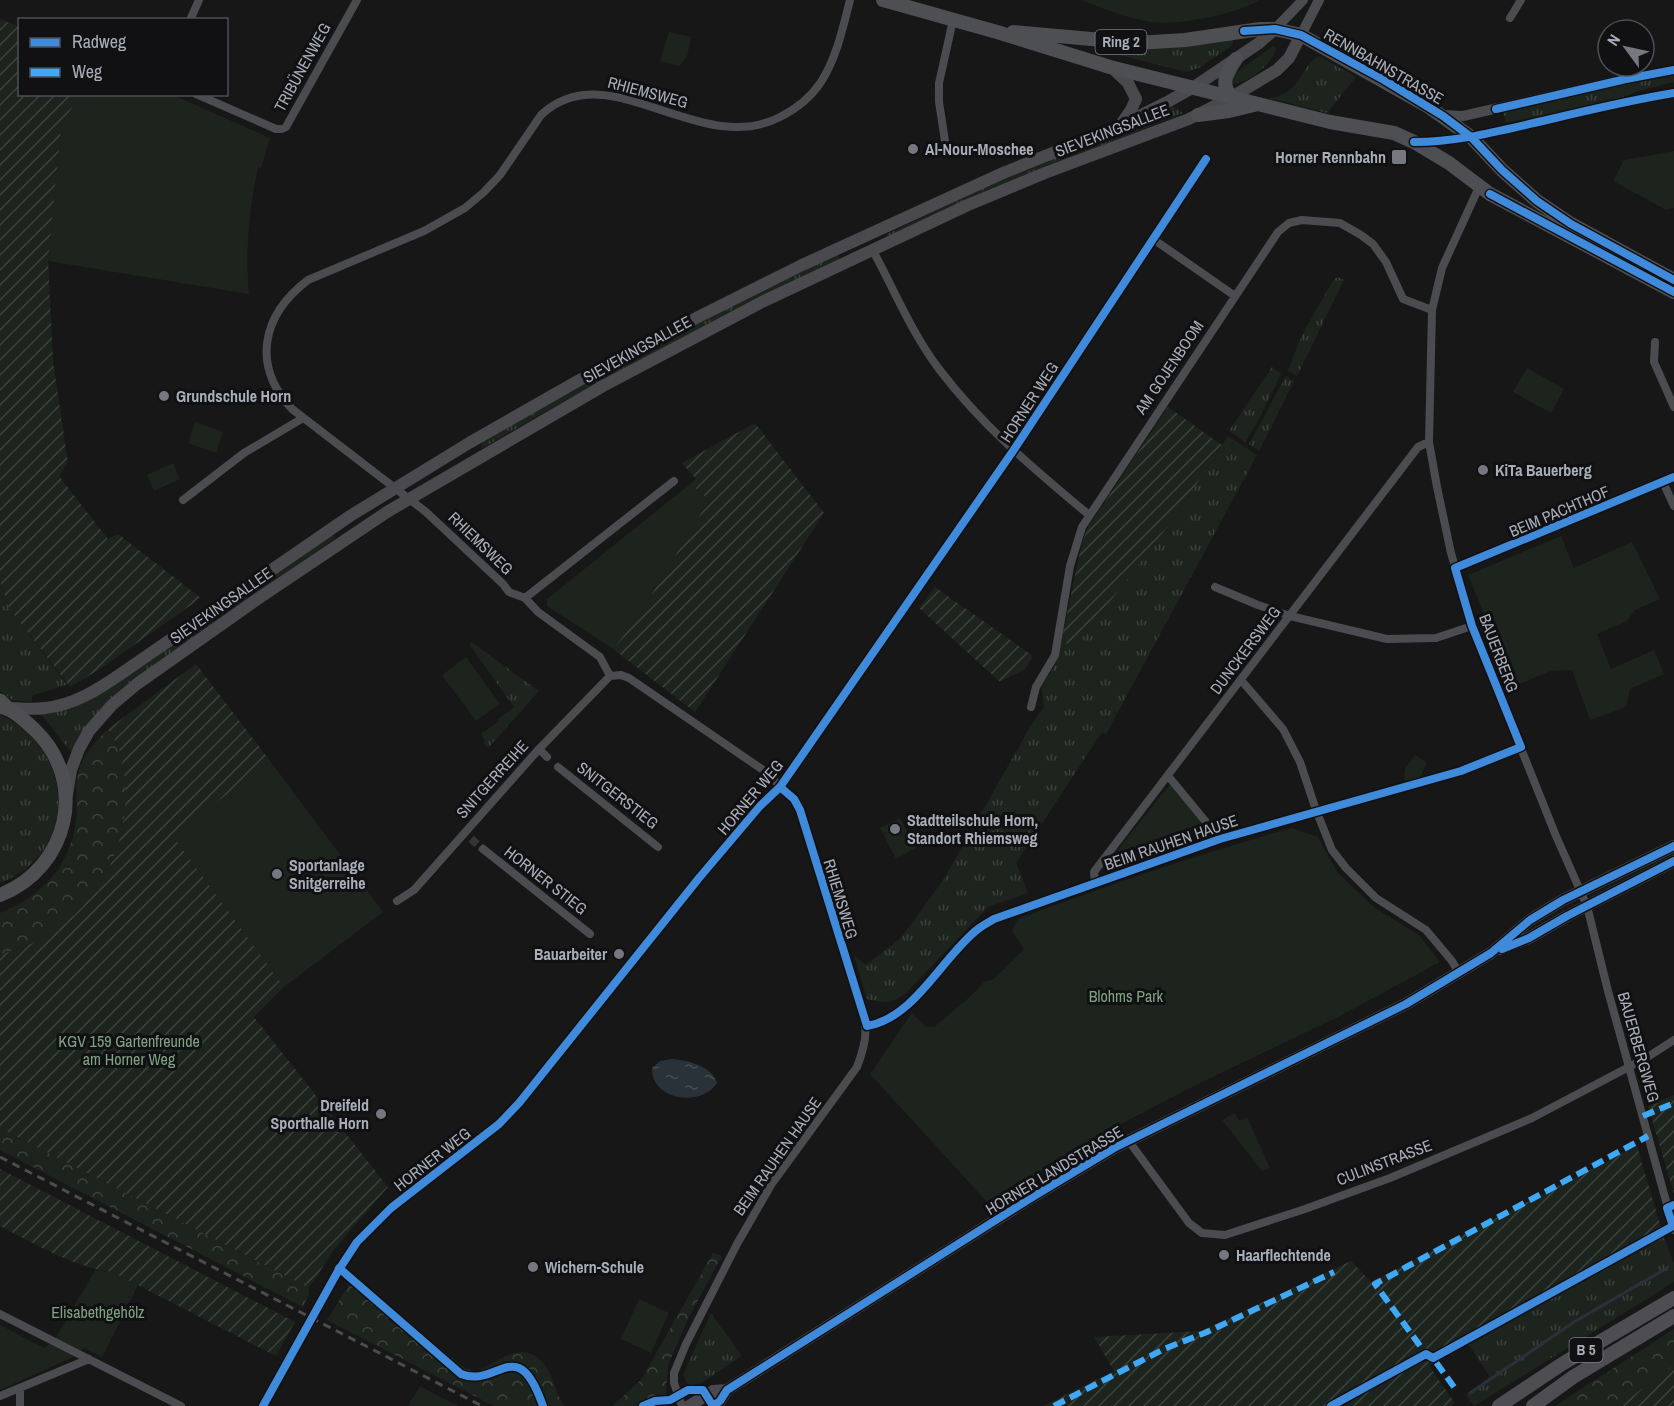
<svg xmlns="http://www.w3.org/2000/svg" width="1674" height="1406" font-family="'Archivo Narrow',sans-serif">
<style>
.grass{fill:url(#grass-tufts)}
.forest{fill:url(#forest-crowns)}
.park{fill:#1d241e}
.garden{fill:url(#garden-furrows)}
.water{fill:url(#water-ripples)}
.lines{fill:none;stroke-linecap:round;stroke-linejoin:round}
.stream{stroke:#2a3239;stroke-width:3}
.minor-tunnel{stroke:#343537;stroke-width:8;stroke-dasharray:8 4;stroke-linecap:butt}
.minor{stroke:#4b4c50;stroke-width:8}
.tertiary{stroke:#4b4c50;stroke-width:10}
.secondary{stroke:#4a4a4e;stroke-width:12}
.primary{stroke:#4d4f52;stroke-width:14}
.trunk{stroke:#4e4e52;stroke-width:14}
.motorway{stroke:#4e4e51;stroke-width:15}
.rail{stroke:#4b4c4f;stroke-width:3;stroke-dasharray:8 6;stroke-linecap:butt}
.quiet{stroke:#3fa9f5;stroke-width:6;stroke-dasharray:12 6;stroke-linecap:butt}
.cycleway-casing{stroke:#111113;stroke-width:11}
.cycleway{stroke:#408adc;stroke-width:8}
.poi-dot{fill:#757880;stroke:#111113;stroke-width:2}
.labels{text-anchor:middle;stroke-width:6;stroke-linejoin:round;paint-order:stroke}
.shield{fill:#111113;stroke:#7b7e86;stroke-width:1.5}
.shield-label{font-size:15px;font-weight:bold;fill:#a8adb8}
.street-label{font-size:16px;fill:#a8adb8;stroke:#111113}
.poi-label{font-size:16px;font-weight:bold;fill:#a8adb8;stroke:#111113;text-anchor:start}
.park-label{font-size:16px;fill:#7fa381;stroke:#111113}
</style>
<defs>
<pattern id="grass-tufts" width="24" height="20" patternUnits="userSpaceOnUse" patternTransform="scale(1.5)"><rect width="24" height="20" fill="#1d241e"/><path d="M3 7l-1-3M5 7V3M7 7l1-3M15 17l-1-3M17 17v-4M19 17l1-3" fill="none" stroke="#3b413d"/></pattern>
<pattern id="forest-crowns" width="20" height="18" patternUnits="userSpaceOnUse" patternTransform="scale(1.5)"><rect width="20" height="18" fill="#1d241e"/><path d="M2 6a3 3 0 1 1 6 0M12 15a3 3 0 1 1 6 0" fill="none" stroke="#3b413d"/></pattern>
<pattern id="garden-furrows" width="10" height="10" patternUnits="userSpaceOnUse" patternTransform="scale(1.5)"><rect width="10" height="10" fill="#1d241e"/><path d="M-1 1l2-2M0 10L10 0M9 11l2-2" fill="none" stroke="#3b413d"/></pattern>
<pattern id="water-ripples" width="26" height="14" patternUnits="userSpaceOnUse" patternTransform="scale(1.5)"><rect width="26" height="14" fill="#2a3239"/><path d="M2 4q2-2 4 0t4 0M15 11q2-2 4 0t4 0" fill="none" stroke="#464d54"/></pattern>
</defs>
<rect width="100%" height="100%" fill="#171717"/>
<path class="grass" d="M1234 39 1232 46 1199 68 1186 72 1100 50V47L1129 48Z
M1273 46 1276 48C1273 64 1246 86 1231 83L1230 77Z
M1319 56 1356 77 1327 113 1269 98C1300 96 1300 66 1319 56Z
M1674 74V82L1638 91 1617 99 1506 123 1503 113C1560 100 1617 84 1674 74Z
M1172 106 1183 113 1023 177 888 236 887 234 1016 173 1143 121Z
M837 253 840 259 717 319 562 402 481 449 482 441 612 367 709 316Z
M1338 277 1344 280 1343 282 1297 376 1288 370 1302 335 1334 279Z
M1272 367 1281 374 1257 423 1245 442 1229 431Z
M1286 376 1294 381 1259 451 1249 444Z
M1228 436 1257 455 1106 734 1102 732 1016 863 1028 893 988 907 906 993C888 1005 887 1003 867 999L854 955 866 965 901 938 944 879 1030 727 1044 707 1041 687 1053 668 1062 638 1072 651 1177 514Z
M331 534 336 538 174 651 71 752 42 715 65 709 125 678Z
M0 580 9 608 67 685 33 695 31 702 12 700 0 691Z
M471 642 539 691 488 748 483 743 485 741 481 734 499 721 498 719 514 707 469 644Z
M0 715C75 748 80 853 0 883Z
M1663 1235 1674 1264V1282L1474 1406 1466 1395 1490 1377 1467 1342 1489 1328Z
M711 1313 742 1356 701 1383 689 1386 683 1375Z"/>
<path class="forest" d="M108 729C112 735 116 742 119 749 123 760 124 773 125 785 129 845 100 904 47 935 33 944 16 951 0 954V913C40 897 71 866 76 821 78 804 74 787 79 770 84 753 96 741 108 729Z
M0 1128 309 1288V1295L303 1307 0 1150Z
M713 1253 722 1256 689 1317 668 1365 665 1406H612L641 1380Z
M352 1280 465 1368 476 1372C505 1356 532 1335 551 1376 556 1387 557 1397 565 1406H494L327 1320Z
M1674 1329V1366L1618 1406H1555Z"/>
<path class="park" d="M1080 0H1259C1238 14 1176 26 1151 22 1126 18 1103 8 1080 0Z
M669 32 691 37 687 57 679 66 660 61Z
M78 95H173L270 138 261 168 258 167C249 210 245 252 249 294L48 261 61 129Z
M1674 151V208L1666 210 1613 181 1624 160Z
M1527 368 1564 389 1551 413 1513 392Z
M195 422 223 432 216 453 188 443Z
M173 463 180 479 154 491 147 475Z
M690 484 709 500 638 617 613 649 547 606V599Z
M1561 536 1574 568 1632 542 1660 599 1635 610 1627 621 1597 634 1611 669 1654 650 1664 674 1630 689 1626 707 1590 720 1572 670 1551 671 1514 686 1468 575Z
M466 657 500 704 476 721 442 675Z
M1415 755 1427 763 1419 779 1406 782 1404 779 1405 769Z
M271 762 383 912 284 987 171 835Z
M1171 783 1212 832 1109 872 1105 866Z
M900 818 916 848 896 859 880 828Z
M1292 828 1318 837 1337 872 1375 908 1419 935 1440 962 1340 1016 1196 1085 1119 1125 988 1203 870 1074 912 1013 926 1027H934L971 996 984 982 994 979 1024 949 1012 931 1018 919C1108 885 1199 854 1292 828Z
M1234 1113 1240 1121 1247 1117 1270 1168 1262 1171 1222 1120Z
M95 1270 112 1272 138 1285 102 1357 84 1348 71 1358 0 1390V1325L44 1348 54 1341Z
M639 1299 669 1313 651 1353 621 1339Z
M420 1386 458 1406H408Z"/>
<path class="garden" d="M0 19 19 27 20 94 78 95 61 129 48 261 53 361 68 463 59 476 108 539 118 534 201 598 100 669 70 687 9 608 0 580Z
M1168 407 1222 445 1177 514 1072 651 1062 638 1082 542 1088 527Z
M755 423 824 513 695 712 613 649 638 617 709 500 690 484 696 479 682 463Z
M935 587 1033 656 1025 669 1000 682 919 608Z
M196 664 271 762 172 835 284 987 254 1017 388 1187 335 1248 309 1288 0 1128V954C16 951 33 944 47 935 100 904 129 845 125 785 124 773 123 760 119 749 116 742 112 735 108 729Z
M1674 1095V1194L1648 1106Z
M1637 1146 1663 1235 1489 1328 1429 1366 1455 1403 1451 1406H1043L1114 1371 1094 1337 1201 1331 1351 1261 1371 1282Z
M0 1169 295 1322 276 1356 112 1272C73 1267 35 1244 0 1226Z
M1674 1366V1406H1618Z"/>
<path class="water" d="M671 1059C687 1060 712 1066 717 1083 701 1108 651 1100 652 1068L660 1061Z"/>
<g class="lines">
<path class="stream" d="M1470 1393 1574 1322 1667 1268"/>
<path class="minor-tunnel" d="M471 839 483 849"/>
<path class="minor" d="M1510 18 1521 0
M190 20 199 0
M196 94 276 129H282L286 127 357 0
M945 141 939 102V83L953 20
M1479 187 1442 268 1432 310 1429 442 1437 487 1451 553 1472 626 1556 836 1587 906 1608 991 1674 1230
M1153 239 1235 296
M872 249C894 289 911 332 939 369 982 426 1034 469 1089 515
M1655 342 1654 362 1674 407
M1663 482 1674 506
M183 500 244 453 303 418
M1455 568 1674 477
M1215 587 1258 605 1290 616 1387 639 1436 638 1472 626
M525 598 674 481
M1241 680 1283 729 1300 762 1316 810 1332 850 1346 868 1376 898 1426 930 1452 961 1459 973
M1031 707 1036 687 1055 655 1070 566 1082 527 1278 232 1289 223 1302 220 1340 223 1361 235 1373 244 1386 262 1403 299 1432 310
M539 749 547 757
M558 767 658 847
M1169 777 1220 839
M483 849 590 934
M1095 883 1094 872 1418 447 1429 442
M397 901 414 890 539 749 610 676
M867 1026C915 1018 942 957 978 929 983 925 989 922 994 919L1220 839 1461 771 1521 747
M1128 1140 1189 1223 1202 1233 1225 1235 1305 1209 1390 1178 1532 1118 1646 1058 1674 1040
M0 1314 181 1406
M0 1396 89 1359
M20 1406V1388
M263 1406 338 1271 357 1242 391 1208 499 1124 519 1103 699 878 760 806 780 787 1013 451 1206 159
M682 1406 674 1383V1373L686 1344 737 1244 771 1185 857 1067C868 1039 869 1022 856 994L800 810 791 796 763 770 629 678 621 675 610 676 600 657 538 612 525 598 509 592 503 584 426 512 292 409C251 365 262 315 308 280L424 231 465 208 484 192 500 175 541 115C609 52 699 159 780 117 796 109 811 97 821 82 837 57 843 27 850 0"/>
<path class="tertiary" d="M1275 29 1303 0
M1301 35 1319 0
M1443 115 1463 116 1626 79 1674 70
M1415 142C1459 142 1500 131 1542 121 1586 110 1630 101 1674 93"/>
<path class="secondary" d="M1111 67 1128 83 1136 99 1131 110 1122 123
M7 708C20 708 33 710 45 708 74 705 99 689 122 673L350 516 469 443 576 382 698 317 802 265 1003 173 1119 126 1169 101 1194 87 1259 43 1275 29
M67 795 71 770 79 749 89 731 112 705 137 684 259 598 387 512 603 386 762 302 968 205 1045 173 1189 119 1232 97 1277 70 1289 58 1301 35
M1500 949 1529 938 1567 916 1674 861
M689 1406 713 1391 727 1390
M713 1406 720 1401 727 1390 1034 1196 1114 1148 1406 1004 1491 953 1530 920 1563 900 1674 846"/>
<path class="primary" d="M883 0 997 32 1110 67 1330 122 1394 133 1414 142 1449 163 1490 194 1674 292
M1013 32 1136 43 1185 40 1260 29H1275L1301 35 1429 107 1471 137 1502 170 1537 201 1571 224 1674 280
M1232 97C1219 84 1227 73 1236 59
M1198 115 1229 111 1254 105
M0 707C13 709 24 720 34 729 89 781 69 868 0 895"/>
<path class="trunk" d="M1499 1406 1562 1364 1674 1298
M1533 1406 1573 1377 1674 1316"/>
<path class="motorway" d="M0 701 7 708"/>
<path class="rail" d="M0 1157 482 1406"/>
<path class="quiet" d="M1643 1116 1674 1103
M1454 1387 1433 1358 1426 1354 1375 1284 1648 1136
M1054 1406 1164 1349 1207 1332 1334 1272"/>
<g class="cycleway-casing">
<path id="cycleway" d="M1244 31 1275 29 1301 35 1384 80 1443 116 1471 137 1502 170 1537 201 1571 224 1674 280
M1496 109 1626 79 1674 70
M1414 142C1460 142 1502 130 1547 120 1589 110 1631 100 1674 93
M1490 194 1674 292
M780 787 794 799 800 810 867 1026C915 1018 942 957 978 929 983 925 989 922 994 919L1220 839 1461 771 1521 747 1472 626 1455 568 1674 477
M1502 949 1529 938 1567 916 1674 861
M339 1268 461 1374C498 1389 517 1331 543 1406
M263 1406 338 1271 357 1242 391 1208 499 1124 519 1103 699 878 760 806 780 787 1013 451 1206 159
M643 1406 655 1401 670 1400 688 1390H703L713 1406
M713 1406 720 1401 727 1390 1034 1196 1114 1148 1406 1004 1491 953 1530 920 1563 900 1674 846
M1331 1406 1426 1354 1433 1358 1673 1226 1667 1208 1674 1205"/>
</g>
<use href="#cycleway" class="cycleway"/>
</g>
<g class="poi-dot">
<circle cx="913" cy="149" r="6"/>
<rect x="1391" y="149" width="16" height="16" rx="3"/>
<circle cx="164" cy="396" r="6"/>
<circle cx="1483" cy="470" r="6"/>
<circle cx="895" cy="829" r="6"/>
<circle cx="277" cy="874" r="6"/>
<circle cx="619" cy="954" r="6"/>
<circle cx="381" cy="1114" r="6"/>
<circle cx="1224" cy="1255" r="6"/>
<circle cx="533" cy="1267" r="6"/>
</g>
<g class="labels">
<g class="shield">
<rect x="1095.5" y="30" width="51" height="24" rx="4.5"/>
<rect x="1569.5" y="1338" width="33" height="24" rx="4.5"/>
</g>
<g class="shield-label">
<text x="1121" y="47">Ring 2</text>
<text x="1586" y="1355">B 5</text>
</g>
<g class="street-label">
<text transform="translate(1384 66) rotate(30)" y="6">RENNBAHNSTRASSE</text>
<text transform="translate(302 67) rotate(-61)" y="6">TRIBÜNENWEG</text>
<text transform="translate(648 92) rotate(15)" y="6">RHIEMSWEG</text>
<text transform="translate(1112 130) rotate(-21)" y="6">SIEVEKINGSALLEE</text>
<text transform="translate(637 349) rotate(-29)" y="6">SIEVEKINGSALLEE</text>
<text transform="translate(1169 367) rotate(-56)" y="6">AM GOJENBOOM</text>
<text transform="translate(1029 402) rotate(-57)" y="6">HORNER WEG</text>
<text transform="translate(1559 511) rotate(-23)" y="6">BEIM PACHTHOF</text>
<text transform="translate(481 543) rotate(44)" y="6">RHIEMSWEG</text>
<text transform="translate(221 605) rotate(-35)" y="6">SIEVEKINGSALLEE</text>
<text transform="translate(1245 650) rotate(-53)" y="6">DUNCKERSWEG</text>
<text transform="translate(1499 653) rotate(69)" y="6">BAUERBERG</text>
<text transform="translate(492 779) rotate(-48)" y="6">SNITGERREIHE</text>
<text transform="translate(618 795) rotate(38)" y="6">SNITGERSTIEG</text>
<text transform="translate(750 797) rotate(-50)" y="6">HORNER WEG</text>
<text transform="translate(1171 842) rotate(-19)" y="6">BEIM RAUHEN HAUSE</text>
<text transform="translate(546 880) rotate(38)" y="6">HORNER STIEG</text>
<text transform="translate(841 899) rotate(73)" y="6">RHIEMSWEG</text>
<text transform="translate(1639 1047) rotate(74)" y="6">BAUERBERGWEG</text>
<text transform="translate(777 1156) rotate(-55)" y="6">BEIM RAUHEN HAUSE</text>
<text transform="translate(432 1159) rotate(-38)" y="6">HORNER WEG</text>
<text transform="translate(1384 1162) rotate(-21)" y="6">CULINSTRASSE</text>
<text transform="translate(1054 1170) rotate(-31)" y="6">HORNER LANDSTRASSE</text>
</g>
<g class="poi-label">
<text x="925" y="155">Al-Nour-Moschee</text>
<text x="1386" y="163" text-anchor="end">Horner Rennbahn</text>
<text x="176" y="402">Grundschule Horn</text>
<text x="1495" y="476">KiTa Bauerberg</text>
<text x="907" y="826">Stadtteilschule Horn,<tspan x="907" dy="18">Standort Rhiemsweg</tspan></text>
<text x="289" y="871">Sportanlage<tspan x="289" dy="18">Snitgerreihe</tspan></text>
<text x="607" y="960" text-anchor="end">Bauarbeiter</text>
<text x="369" y="1111" text-anchor="end">Dreifeld<tspan x="369" dy="18">Sporthalle Horn</tspan></text>
<text x="1236" y="1261">Haarflechtende</text>
<text x="545" y="1273">Wichern-Schule</text>
</g>
<g class="park-label">
<text x="1126" y="1002">Blohms Park</text>
<text x="129" y="1047">KGV 159 Gartenfreunde<tspan x="129" dy="18">am Horner Weg</tspan></text>
<text x="98" y="1318">Elisabethgehölz</text>
</g>
</g>
<rect x="18" y="18" width="210" height="78" fill="#111113" stroke="#4d4f55" stroke-width="1.5"/>
<rect x="30" y="38" width="30" height="9" fill="#408adc" stroke="#4d4f55" stroke-width="1.5"/>
<text x="72" y="48" font-size="18" fill="#a8adb8">Radweg</text>
<rect x="30" y="68" width="30" height="9" fill="#3fa9f5" stroke="#4d4f55" stroke-width="1.5"/>
<text x="72" y="78" font-size="18" fill="#a8adb8">Weg</text>
<g transform="translate(1626 48) rotate(303)"><circle r="28" fill="#111113" stroke="#4d4f55" stroke-width="1.5"/>
<path d="M0-4.5L10 22L0 15L-10 22Z" fill="#757880"/>
<text y="-9" font-size="16" font-weight="bold" text-anchor="middle" fill="#a8adb8">N</text>
</g>
</svg>
